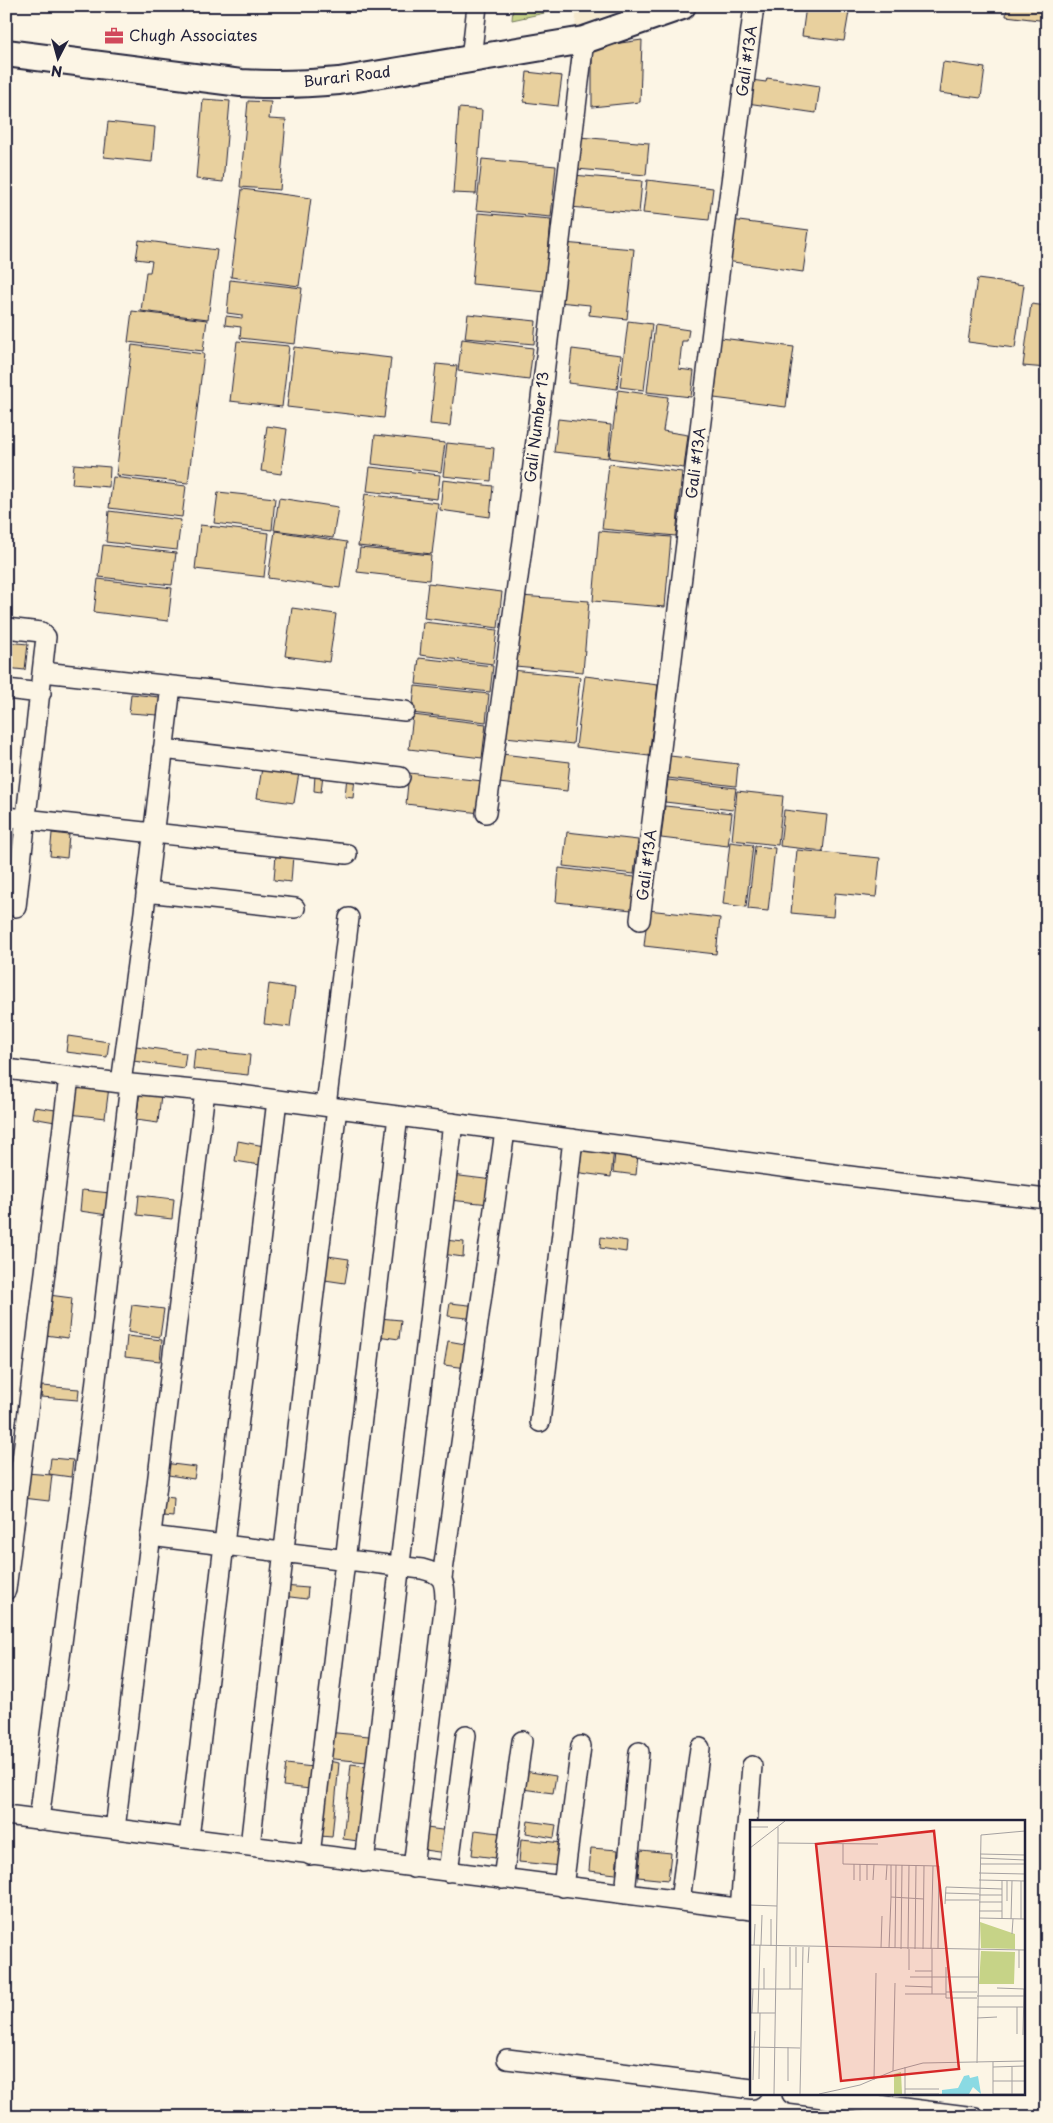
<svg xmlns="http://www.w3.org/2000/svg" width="1053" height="2123" font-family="'Playpen Sans',sans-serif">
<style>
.built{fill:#f6ead0}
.green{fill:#c6d387;stroke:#747a61}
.building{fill:#e8d09e;stroke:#22223b}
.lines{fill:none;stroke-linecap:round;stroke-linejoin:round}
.minor-casing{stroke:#22223b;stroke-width:22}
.secondary-casing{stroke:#22223b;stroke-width:30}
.minor{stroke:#fcf5e5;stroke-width:19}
.secondary{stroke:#fcf5e5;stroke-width:26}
.labels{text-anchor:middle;stroke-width:4.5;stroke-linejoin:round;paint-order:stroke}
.poi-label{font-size:15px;fill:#22223b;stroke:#fcf5e5;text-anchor:start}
.street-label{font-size:15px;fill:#22223b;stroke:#fcf5e5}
.inset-road{fill:none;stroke:#a5a1a1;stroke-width:1}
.view{fill:#d62828;fill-opacity:0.15;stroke:#d62828;stroke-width:2.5}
.inset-edge{fill:none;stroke:#22223b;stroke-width:2.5}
</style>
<rect width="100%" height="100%" fill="#fcf5e5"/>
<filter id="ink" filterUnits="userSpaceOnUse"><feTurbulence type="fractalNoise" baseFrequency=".02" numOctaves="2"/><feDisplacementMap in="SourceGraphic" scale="10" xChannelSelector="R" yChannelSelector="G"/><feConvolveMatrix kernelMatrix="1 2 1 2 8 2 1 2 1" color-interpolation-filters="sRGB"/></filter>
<g filter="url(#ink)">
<path class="built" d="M577 6H632L575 27Z"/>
<path class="green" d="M513 6H577L512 20Z"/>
<path class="building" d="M105 6H121V10L105 9Z
M806 6H841V9L849 12 844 41 802 36Z
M1007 6H1047V21L1006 16Z
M642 40 640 102 592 107V47Z
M943 62 985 68 981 98 939 93Z
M527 72 562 76 558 106 524 102Z
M767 78 820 86 816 113 747 103 751 80 766 82Z
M203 99 230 101 223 182 196 179Z
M248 101 271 102 269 119 286 120 280 190 240 187Z
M459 108 482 110 476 194 453 193Z
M108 122 155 127 152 162 104 157Z
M579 137 649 143 646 175 577 169Z
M482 159 556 166 551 217 476 210Z
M573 175 642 181 639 213 570 207Z
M647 180 713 188 709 220 643 213Z
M242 189 311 198 299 286 231 277Z
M478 213 551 219 545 291 472 284Z
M731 220 809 230 803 272 726 261Z
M139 240 217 250 208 319 141 311 146 272H150L152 261 136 259Z
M563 243 634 249 627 319 589 315 590 305 558 302Z
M977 279 1024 285 1015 348 968 342Z
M230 280 302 288 295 344 240 338 241 327 225 325 226 316 242 318V315L227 313Z
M1031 304 1047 306V368L1023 366Z
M132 311 207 320 203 351 128 342Z
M468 314 536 321 534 344 465 338Z
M628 321 652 324 644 390 620 387Z
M655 325 689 330 687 341H682L679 369 694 371 691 397 647 392Z
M721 338 794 347 786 407 714 398Z
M462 339 533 348 529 380 458 371Z
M237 341 289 346 282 407 230 401Z
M132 345 204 354 188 483 116 475Z
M294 347 391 358 384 418 287 407Z
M572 349 621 355 617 389 568 383Z
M436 364 457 366 450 426 430 424Z
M618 390 668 397 663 431 688 435 684 468 609 458Z
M558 419 611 425 608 458 554 452Z
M267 426 287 429 281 474 261 471Z
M375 435 445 443 441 472 372 464Z
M447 443 494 448 491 481 443 476Z
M74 464 110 467 109 487 72 484Z
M609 464 682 472 676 536 602 529Z
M370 467 440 475 437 499 367 491Z
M113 477 186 486 182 517 109 508Z
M443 480 493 486 490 517 440 510Z
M218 492 275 498 272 530 214 523Z
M365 494 438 503 432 554 358 546Z
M279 498 338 507 333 538 274 530Z
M109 511 181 520 177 550 106 542Z
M200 525 269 533 264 577 195 569Z
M275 531 347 542 340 588 268 578Z
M599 531 671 537 665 607 593 601Z
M103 545 176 553 172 585 99 577Z
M360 548 431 555 429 580 357 572Z
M98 579 172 588 168 621 94 612Z
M428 583 502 592 498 628 424 618Z
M521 596 589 601 583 672 515 666Z
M292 608 336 614 329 662 285 656Z
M423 622 497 630 493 664 420 655Z
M6 642 28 644 25 670 6 668Z
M419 658 493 666 490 692 416 684Z
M512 670 580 677 573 744 505 737Z
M585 676 658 685 649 756 576 747Z
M415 686 489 694 486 722 412 713Z
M131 694 160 697 158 715 129 713Z
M413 715 486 724 482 758 409 749Z
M502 754 570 762 567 791 499 783Z
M670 756 738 764 736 786 668 778Z
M262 768 299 773 294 803 257 798Z
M409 773 483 781 480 813 406 804Z
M315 774H323L321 792 314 791Z
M347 776 355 777 353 798 345 797Z
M668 780 736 788 733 810 665 802Z
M737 791 783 796 778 845 732 840Z
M665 806 732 813 728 846 661 838Z
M784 810 827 815 823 851 780 846Z
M567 832 638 840 634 874 563 866Z
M52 833 69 835 67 858 50 856Z
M730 842 753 845 746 907 723 904Z
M755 846 775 848 768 911 748 909Z
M797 850 880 858 876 897 835 893 833 917 791 913Z
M276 854 293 855 291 882 274 880Z
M559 868 635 877 632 910 556 902Z
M648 910 720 918 716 954 644 946Z
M269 984 295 988 290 1027 264 1024Z
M68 1036 109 1042 107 1057 66 1052Z
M129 1045 186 1053 184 1068 126 1060Z
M195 1049 250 1055 248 1075 193 1069Z
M72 1083 109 1087 105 1118 69 1114Z
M140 1091 161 1094 158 1123 136 1120Z
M34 1107 63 1111 61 1123 32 1118Z
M238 1141 264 1146 260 1165 235 1161Z
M577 1145 614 1149 611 1177 574 1172Z
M615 1153 638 1155 636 1175 613 1172Z
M452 1175 493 1180 490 1204 449 1200Z
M82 1190 110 1193 108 1215 80 1211Z
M139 1195 174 1199 172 1219 137 1215Z
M601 1237 627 1241 626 1252 600 1248Z
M444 1240 464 1242 463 1257 442 1254Z
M321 1255 349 1259 345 1283 318 1279Z
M49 1295 72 1298 68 1338 45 1335Z
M450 1303 478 1306 476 1319 448 1316Z
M132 1305 164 1309 160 1337 128 1332Z
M379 1318 401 1320 399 1339 377 1336Z
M127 1336 162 1340 160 1361 125 1357Z
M448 1341 471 1345 467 1368 444 1365Z
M42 1386 79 1389 78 1400 41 1397Z
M51 1458 73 1460 71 1477 49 1474Z
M164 1463 196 1467 194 1479 162 1474Z
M26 1473 52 1475 49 1501 23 1498Z
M155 1496 174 1498 173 1517 153 1515Z
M283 1586 308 1588 307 1599 282 1596Z
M326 1732 369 1736 367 1762 323 1758Z
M328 1761 339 1763 332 1837 320 1836Z
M286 1764 313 1767 310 1789 283 1786Z
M351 1764 366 1766 358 1841 343 1839Z
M524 1771 556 1776 553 1793 522 1789Z
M528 1821 556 1825 554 1838 526 1833Z
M427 1828 449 1831 446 1853 424 1850Z
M475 1830 499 1833 496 1858 472 1855Z
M521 1839 563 1843 561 1866 519 1862Z
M591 1848 618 1850 616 1874 589 1871Z
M641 1850 671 1853 668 1880 638 1877Z"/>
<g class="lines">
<g class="minor-casing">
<path id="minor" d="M471 59 477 6
M6 628 41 632 46 637 16 907
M43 672 405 711
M6 689 41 693
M163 749 400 777
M486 813 531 482 584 40
M6 817 347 854
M146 892 295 908
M640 920 717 290 754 6
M6 1069 121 1083 225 1093 857 1177 1047 1199
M121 1083 144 912 171 686
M326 1106 349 918
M540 1422 573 1139
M150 1536 422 1569C443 1574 445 1580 445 1601L413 1868
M442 1578 505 1131
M6 1590 69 1077
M6 1815 752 1910
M39 1820 95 1388 130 1084
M115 1829 205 1091
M189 1838 277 1100
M250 1846 307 1349 337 1108
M310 1855 398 1116
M364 1862 453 1123
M448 1872 466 1735
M503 1879 522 1741
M563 1887 581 1746
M625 1894 639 1752
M680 1901 700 1748
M740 1909 752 1766
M507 2059 752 2089
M792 2094 975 2117"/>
</g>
<g class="secondary-casing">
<path id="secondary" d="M6 53 241 83C274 85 306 84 339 81L584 40 682 6"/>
</g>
<use href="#minor" class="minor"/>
<use href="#secondary" class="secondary"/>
</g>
</g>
<defs>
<g id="office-bare" transform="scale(1.5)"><path d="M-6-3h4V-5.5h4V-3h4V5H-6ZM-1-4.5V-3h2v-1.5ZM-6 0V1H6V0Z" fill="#d1495b" stroke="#fcf5e5" stroke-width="2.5" paint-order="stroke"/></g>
</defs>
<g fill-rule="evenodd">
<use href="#office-bare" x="114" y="36"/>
</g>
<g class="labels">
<g class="poi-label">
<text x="129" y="41">Chugh Associates</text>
</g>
<g class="street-label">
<text transform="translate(747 61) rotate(-82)" y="5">Gali #13A</text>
<text transform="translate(347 77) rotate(-7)" y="5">Burari Road</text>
<text transform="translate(537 427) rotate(-83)" y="5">Gali Number 13</text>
<text transform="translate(696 463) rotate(-83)" y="5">Gali #13A</text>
<text transform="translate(647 865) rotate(-83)" y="5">Gali #13A</text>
</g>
</g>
<g transform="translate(750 1820)">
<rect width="275" height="275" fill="#fcf5e5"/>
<path d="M230 102 265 114V129L231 128ZM231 131 265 132 264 164H229ZM151 252 152 274H144V254Z" fill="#c6d387"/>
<path d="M219 255 220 258 228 256 231 274 223 267 219 274H192V270L208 268 214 256Z" fill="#8adae3"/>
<path class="inset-road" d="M0 7H18M28 7V23L128 24M93 24V44L189 46 188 129M0 28 35 1M230 34 275 35M230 38 275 40M104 44V60M117 44V60M230 44H275M141 45V77L174 79M229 53 275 54M123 60 124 44M136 60 137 45M229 60 275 61M110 61V44M195 73 229 74M229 75H252M195 80H229M257 81V61M229 82H252M195 84 196 67 252 69M0 85 27 86M229 91H252M229 98 275 99M252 99V60M261 99 262 61M271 99V61M262 114 263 99M0 125 275 130M4 125 5 104M11 125 12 95M21 126V99M131 128 132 96M139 128 141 77M145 128 146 45M151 129 152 45M158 129 159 45M165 129 166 45M173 129 174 46M181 129 183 46M58 143 59 127M46 147V127M196 147V178H227M14 148V169M269 148V130M159 150V129M165 151H182M160 157H228M155 166 182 167M247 168 275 169M0 169H52M40 169V127M196 172H227M155 174H196M182 174V129M227 176H275M227 187H275M0 193H25M2 193 3 169M8 193 10 125M227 198 247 197M267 214V187M273 215 274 169M4 226 5 211M0 227 50 228M227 243 231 15 275 11M243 247 275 246M143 251 145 163M9 259 10 193M3 260 4 226M124 260 126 153M38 261V227M243 261H275M155 269H189M24 274 28 23M50 274 53 127M69 274 110 265 143 251 173 243 275 241M155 274V247M162 274H189M243 274H275M243 274V242M262 274V247"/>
<path class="view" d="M184 11 209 249 91 261 66 24Z"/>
<rect width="275" height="275" class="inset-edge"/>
</g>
<rect width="1053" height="2123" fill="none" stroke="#fcf5e5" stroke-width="25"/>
<rect x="12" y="12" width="1028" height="2098" fill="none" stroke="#22223b" stroke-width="2" filter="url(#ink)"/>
<g transform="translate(58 58) rotate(186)" stroke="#fcf5e5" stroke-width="4" paint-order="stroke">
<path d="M0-4L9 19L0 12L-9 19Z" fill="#22223b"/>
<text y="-8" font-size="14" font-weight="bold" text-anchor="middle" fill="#22223b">N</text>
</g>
</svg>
